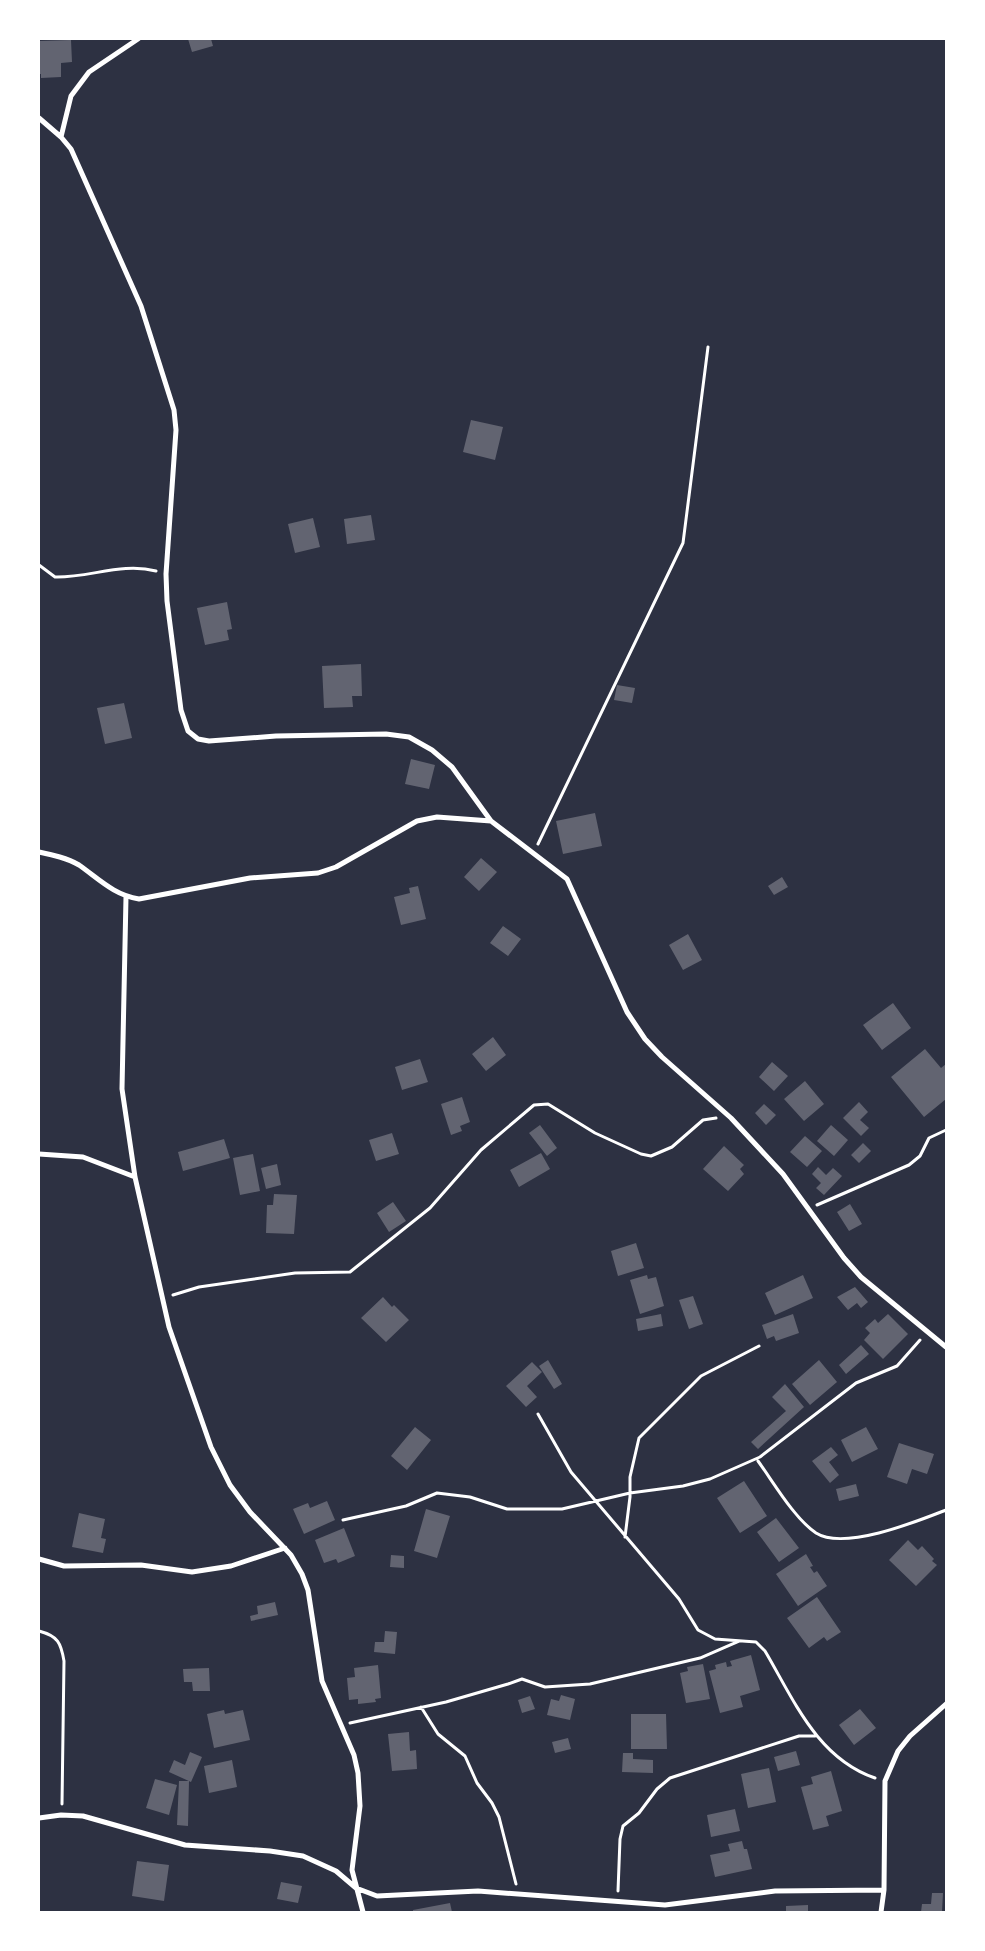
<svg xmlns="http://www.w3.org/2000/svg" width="985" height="1951" font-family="'Alegreya Sans',sans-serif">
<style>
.building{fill:#626471}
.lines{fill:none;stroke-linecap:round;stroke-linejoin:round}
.path{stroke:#fff;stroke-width:3}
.minor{stroke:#fff;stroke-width:5}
</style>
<rect width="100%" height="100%" fill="#2d3142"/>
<path class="building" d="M188 39H211L213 46 192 52Z
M71 40 72 62 61 63V77L41 78V74H39V41Z
M471 420 503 427 495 460 463 452Z
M371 515 375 540 347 544 344 519Z
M313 518 320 547 295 553 288 524Z
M227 602 232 629 227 630 229 640 205 645 197 608Z
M361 664 362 696H352L353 707 324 708 322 666Z
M617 685 635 688 632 703 614 700Z
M124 703 132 738 105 744 97 708Z
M411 759 435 765 429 789 405 784Z
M595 813 602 846 563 854 556 821Z
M481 858 497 872 479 891 464 877Z
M782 877 788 887 774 895 768 886Z
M418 886 426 919 401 925 394 897 410 893 409 888Z
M503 926 521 939 508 956 490 943Z
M688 934 702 960 683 970 669 945Z
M893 1003 911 1028 882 1050 863 1025Z
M493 1037 506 1055 486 1071 472 1054Z
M925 1049 941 1068 946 1064V1099L924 1117 891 1077Z
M420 1059 428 1082 402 1090 395 1067Z
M772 1062 788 1076 774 1091 759 1077Z
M805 1081 824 1104 804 1121 784 1099Z
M462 1097 470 1122 460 1126 462 1131 451 1135 441 1104Z
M859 1102 868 1112 860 1120 869 1128 861 1136 843 1118Z
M764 1104 776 1115 766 1125 755 1113Z
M540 1125 557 1148 547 1156 529 1133Z
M831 1125 848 1140 834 1156 817 1141Z
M392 1133 399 1154 376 1161 369 1140Z
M805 1136 822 1151 807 1167 790 1152Z
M224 1139 230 1158 183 1171 178 1152Z
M863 1143 871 1151 859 1163 851 1155Z
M724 1146 744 1165 740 1169 744 1174 728 1191 703 1169Z
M541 1153 550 1169 519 1187 510 1170Z
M253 1154 260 1191 240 1195 233 1158Z
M277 1164 281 1185 266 1189 261 1168Z
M818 1167 826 1175 833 1168 842 1176 824 1195 816 1188 821 1183 812 1174Z
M274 1194 297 1195 294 1234 266 1233 267 1205H273Z
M393 1202 406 1221 389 1232 377 1213Z
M850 1204 862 1224 849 1231 837 1212Z
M636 1243 644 1268 618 1276 611 1251Z
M647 1275 648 1279 656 1277 664 1306 640 1314 630 1280Z
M803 1275 813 1298 775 1315 765 1293Z
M855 1287 868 1302 861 1308 857 1303 848 1310 837 1297Z
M693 1296 703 1324 689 1329 679 1300Z
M383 1297 392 1307 394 1305 409 1320 386 1342 361 1318Z
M661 1314 663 1326 638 1331 636 1319Z
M793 1314 799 1333 776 1341 774 1336 767 1339 762 1325Z
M888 1314 908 1334 883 1359 864 1340 870 1333 865 1328 875 1319 878 1323Z
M861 1345 869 1354 846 1374 839 1365Z
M548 1360 562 1384 554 1389 539 1366Z
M819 1360 837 1382 810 1405 792 1384Z
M532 1362 542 1372 527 1386 537 1397 526 1407 506 1386Z
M785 1384 804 1407 758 1449 751 1442 786 1411 772 1397Z
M415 1427 431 1440 407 1470 391 1456Z
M866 1427 878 1449 852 1462 841 1440Z
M899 1443 934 1454 927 1474 912 1469 907 1484 887 1477Z
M831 1447 838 1455 829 1462 839 1475 830 1483 812 1461Z
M744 1481 767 1516 740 1533 717 1498Z
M856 1484 859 1496 839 1501 836 1489Z
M327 1501 335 1520 304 1534 293 1509 308 1503 310 1508Z
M426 1509 450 1516 437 1558 414 1551Z
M79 1513 105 1519 101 1538 106 1539 103 1553 72 1547Z
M776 1518 799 1548 779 1562 757 1532Z
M344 1528 355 1556 338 1563 336 1559 324 1563 315 1540Z
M908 1540 918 1550 922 1546 934 1559 932 1561 937 1565 916 1586 889 1560Z
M806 1554 813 1566 810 1567 814 1573 817 1571 827 1586 798 1606 776 1574Z
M391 1555 404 1556V1568L390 1567Z
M817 1597 841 1632 827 1641 824 1637 809 1648 787 1618Z
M275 1602 278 1615 251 1621 250 1616 258 1614 257 1606Z
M385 1631 397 1632 395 1654 374 1652 375 1642H384Z
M751 1655 760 1690 740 1696 743 1707 720 1713 709 1671 716 1669 715 1665 726 1662 727 1667 732 1666 730 1661Z
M703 1664 710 1699 686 1703 680 1673 688 1671 687 1667Z
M378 1665 381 1698 375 1699 376 1702 358 1704V1699L349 1700 347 1678 355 1677 354 1668Z
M209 1668 210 1691H193L192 1682H184L183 1669Z
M561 1695 575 1699 570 1720 547 1715 551 1699 559 1701Z
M530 1696 535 1709 522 1713 518 1700Z
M860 1709 876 1728 854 1745 839 1725Z
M224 1710 225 1714 243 1710 250 1740 214 1748 207 1714Z
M631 1714H666L667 1749H631Z
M409 1732 410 1751 416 1750 417 1769 392 1771 388 1734Z
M568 1738 571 1749 555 1753 552 1742Z
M796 1751 800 1765 778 1771 774 1757Z
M190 1752 202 1757 191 1782 169 1772 174 1760 185 1765Z
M623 1753H633V1759L653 1760V1773L622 1772Z
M232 1760 237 1787 209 1793 204 1766Z
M769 1768 776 1802 748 1808 741 1774Z
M831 1771 842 1811 826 1816 829 1826 813 1830 801 1787 813 1784 811 1777Z
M155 1779 177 1785 169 1815 146 1808Z
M179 1781H189L188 1826 177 1825Z
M735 1809 740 1831 711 1837 707 1815Z
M742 1841 744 1849H747L752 1869 715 1877 710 1855 730 1851 728 1844Z
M137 1861 169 1865 164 1901 132 1896Z
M281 1882 302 1886 298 1903 277 1899Z
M932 1893H943L942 1912H921L922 1904H931Z
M450 1903 452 1912H413V1910Z
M808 1905V1912H786V1906Z"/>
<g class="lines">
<path class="path" d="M39 565 55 577C89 578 122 562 156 571
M538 844 683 543 708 347
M817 1205 909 1165 920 1156 929 1138 946 1130
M173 1295 199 1287 295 1273 350 1272 430 1208 481 1150 534 1105 548 1104 595 1133 641 1154 651 1156 672 1147 703 1120 716 1118
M538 1414 571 1472 679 1599 698 1630 715 1639 756 1642 765 1651C794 1700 817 1758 875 1778
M758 1461C774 1483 794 1518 816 1533 844 1551 918 1521 946 1510
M343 1520 406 1506 437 1493 470 1497 507 1509H562L630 1493 683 1486 710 1479 760 1457 856 1383 897 1366 920 1340
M625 1537 630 1497V1477L639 1438 701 1376 759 1346
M39 1631C58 1636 61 1643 64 1661L62 1804
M421 1707 438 1734 465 1756 477 1783 492 1803 499 1817 516 1884
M350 1723 446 1702 508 1684 522 1679 545 1687 590 1684 700 1658 739 1641
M618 1891 620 1839 623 1826 639 1813 657 1789 670 1778 799 1736H815"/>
<path class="minor" d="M39 118 61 137 71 149 141 306 174 410 176 430 166 574 167 601 181 710 188 731 198 739 209 741 276 736 386 734 409 737 432 750 452 767 491 821 567 879 627 1012 645 1039 662 1057 731 1118 783 1174 844 1258 861 1277 946 1347
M61 137 71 96 89 72 138 39
M39 852C53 855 67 858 79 865 99 879 114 895 139 899L250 878 318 873 336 867 417 821 437 817 491 821
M126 897 122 1089 135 1177 169 1327 211 1447 230 1485 250 1512 291 1555 302 1574 308 1590 322 1681 354 1755 358 1773 360 1806 352 1870 363 1912
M39 1154 83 1157 135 1177
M39 1559 64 1566 141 1565 192 1572 231 1566 285 1548
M39 1818 61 1815 83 1816 185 1845 270 1851 303 1856 336 1871 356 1888 377 1896 478 1891 665 1905 775 1891 884 1890
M881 1912 884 1890 885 1781 898 1751 910 1736 946 1704"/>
</g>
<rect width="985" height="1951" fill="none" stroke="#ffffff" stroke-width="80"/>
</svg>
